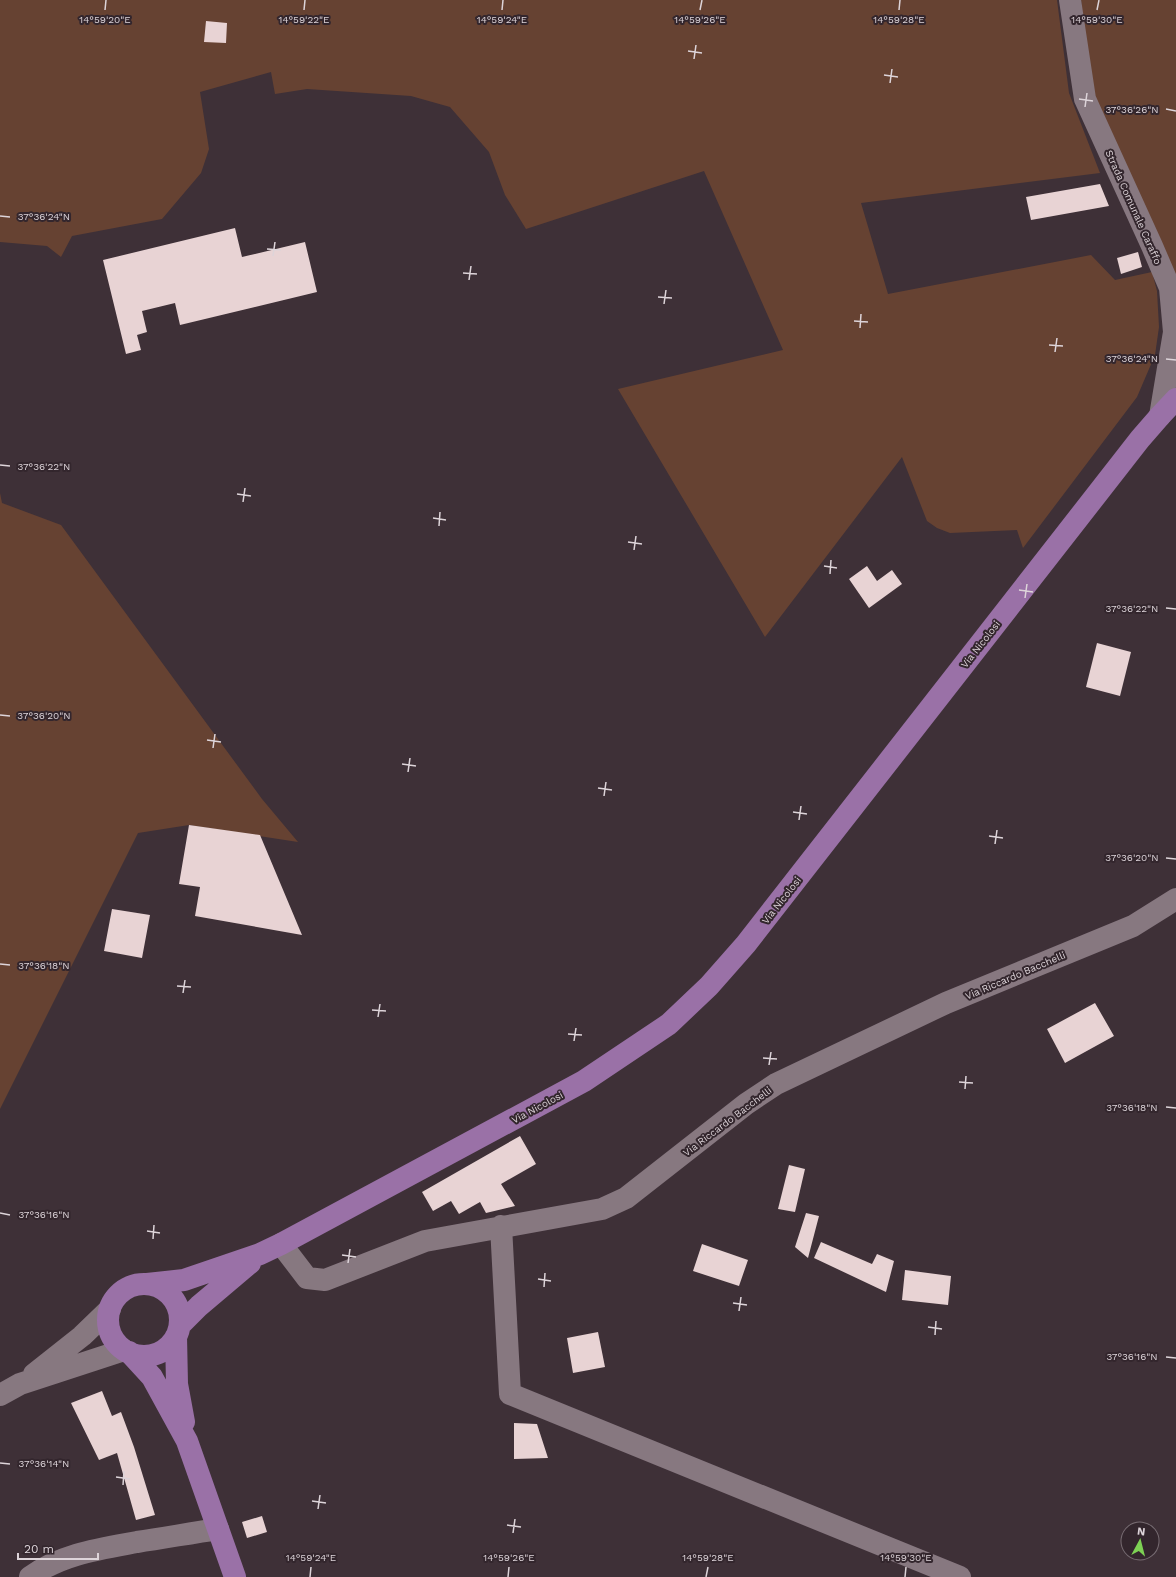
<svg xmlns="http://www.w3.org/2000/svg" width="1176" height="1577" font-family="'Work Sans',sans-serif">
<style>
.green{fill:#664232}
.building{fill:#e8d3d4}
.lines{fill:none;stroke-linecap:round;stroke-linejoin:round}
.minor{stroke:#877880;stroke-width:22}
.major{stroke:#9a71a7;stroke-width:22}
.ticks{fill:none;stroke:#ddd4d9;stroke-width:1.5}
.labels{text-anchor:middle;stroke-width:4;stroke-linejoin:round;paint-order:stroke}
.street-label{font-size:10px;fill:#ddd4d9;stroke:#33262d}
.ticks-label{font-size:10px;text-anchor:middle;fill:#ddd4d9;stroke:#33262d;stroke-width:4;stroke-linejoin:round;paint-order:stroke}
</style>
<rect width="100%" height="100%" fill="#3e3037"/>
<path class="green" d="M0 0H1057L1069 93 1100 173 861 203 888 294 1091 255 1115 280 1152 272 1157 291 1159 327 1155 355 1137 397 1023 548 1017 530 950 533 937 528 927 521 902 457 765 637 618 389 783 350 704 171 526 229 505 195 489 152 450 107 411 96 307 89 275 94 271 72 200 92 209 149 201 173 162 219 72 236 61 257 47 246 0 242Z
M1081 0H1176V277L1091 91Z
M0 493 2 503 61 525 262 799 298 842 189 825 138 833 0 1109Z"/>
<path class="building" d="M206 21 227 23 226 43 204 42Z
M1100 184 1109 206 1031 220 1026 197Z
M235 228 242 257 305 242 317 292 180 325 175 303 142 311 147 332 137 335 141 350 126 354 103 260Z
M1138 252 1142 267 1121 274 1117 258Z
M867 566 877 581 892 570 902 584 869 608 849 579Z
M1097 643 1131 652 1120 696 1086 687Z
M189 825 260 835 302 935 195 916 200 887 179 884Z
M112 909 150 915 142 958 104 951Z
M1095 1003 1114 1036 1065 1063 1047 1029Z
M520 1136 536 1164 501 1184 515 1206 486 1213 480 1202 459 1214 451 1201 433 1211 422 1192Z
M789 1165 805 1169 795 1212 778 1209Z
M806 1213 819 1216 808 1258 795 1247Z
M821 1242 872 1264 877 1254 894 1261 886 1292 814 1258Z
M702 1244 748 1260 739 1286 693 1271Z
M905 1270 951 1276 948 1305 902 1300Z
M598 1332 605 1367 573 1373 567 1338Z
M102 1391 112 1416 121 1412 134 1447 155 1515 136 1520 117 1453 99 1460 71 1403Z
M514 1423 537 1424 548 1458 514 1459Z
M262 1516 267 1532 247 1538 242 1522Z"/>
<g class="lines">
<path class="minor" d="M1070 0 1085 99 1152 246 1170 288 1174 332 1160 416
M501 1226 510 1394 960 1577
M281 1244 307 1278 325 1280 425 1241 602 1209 626 1198 746 1104 776 1084 946 1003 1133 926 1176 899
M34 1374 82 1336 110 1309
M0 1395 20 1384 124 1350
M30 1577C62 1554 99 1549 137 1542 164 1538 191 1533 218 1529"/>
<path class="major" d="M147 1284 184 1280 260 1254 281 1244 584 1081 669 1024 709 986 746 944 1140 439 1160 416 1176 399
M108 1320a36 36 0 1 1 72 0a36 36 0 1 1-72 0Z
M180 1325 199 1306 250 1263
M176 1336 177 1384 184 1422
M129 1352 152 1377 187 1441 235 1577"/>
</g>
<path class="ticks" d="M105 10 106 0M304 10 305 0M502 10 503 0M700 10 702 0M899 10 900 0M1097 10 1099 0M688 51 702 53M694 59 696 45M884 75 898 77M890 83 892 69M1079 99 1093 101M1085 107 1087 93M1166 109 1176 111M0 216 10 217M267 249 281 250M273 256 275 242M463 273 477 274M469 280 471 266M658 297 672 298M664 304 666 290M854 321 868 322M860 328 861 314M1049 345 1063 346M1055 352 1057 338M1166 359 1176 360M0 465 10 466M237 494 251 496M243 502 245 488M433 518 446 520M439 526 440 512M628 542 642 544M634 550 636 536M824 566 837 568M830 574 831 560M1019 590 1033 592M1025 598 1027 584M1166 608 1176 609M0 715 10 716M207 740 221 742M213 748 215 734M402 764 416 766M408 772 410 758M598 788 612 790M604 796 606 782M793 812 807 814M799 820 801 806M989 836 1003 838M995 844 997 830M1166 858 1176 859M0 964 10 965M177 986 191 987M183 993 185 980M372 1010 386 1011M378 1017 380 1004M568 1034 582 1035M574 1041 576 1028M763 1058 777 1059M769 1065 771 1052M959 1082 973 1083M965 1089 966 1076M1166 1107 1176 1108M0 1213 10 1215M147 1231 160 1233M153 1239 154 1225M342 1255 356 1257M348 1263 350 1249M538 1279 551 1281M544 1287 545 1273M733 1303 747 1305M739 1311 741 1297M928 1327 942 1329M935 1335 936 1321M1166 1357 1176 1358M0 1463 10 1464M116 1477 130 1479M123 1485 124 1471M312 1501 326 1503M318 1509 320 1495M507 1525 521 1527M513 1533 515 1519M310 1577 311 1567M508 1577 509 1567M706 1577 708 1567M905 1577 906 1567"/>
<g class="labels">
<g class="street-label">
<text transform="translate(1134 207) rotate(66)" y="4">Strada Comunale Caraffo</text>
<text transform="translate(980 644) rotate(-52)" y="4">Via Nicolosi</text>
<text transform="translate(781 900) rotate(-52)" y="4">Via Nicolosi</text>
<text transform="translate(1015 975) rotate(-23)" y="4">Via Riccardo Bacchelli</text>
<text transform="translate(537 1107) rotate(-28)" y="4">Via Nicolosi</text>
<text transform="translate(727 1121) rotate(-37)" y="4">Via Riccardo Bacchelli</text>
</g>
</g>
<g class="ticks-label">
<text x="105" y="23">14°59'20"E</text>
<text x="304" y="23">14°59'22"E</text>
<text x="502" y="23">14°59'24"E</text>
<text x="700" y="23">14°59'26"E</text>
<text x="899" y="23">14°59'28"E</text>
<text x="1097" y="23">14°59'30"E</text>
<text x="1132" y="113">37°36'26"N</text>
<text x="44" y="220">37°36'24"N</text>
<text x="1132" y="362">37°36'24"N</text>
<text x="44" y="470">37°36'22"N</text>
<text x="1132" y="612">37°36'22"N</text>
<text x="44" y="719">37°36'20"N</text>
<text x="1132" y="861">37°36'20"N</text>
<text x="44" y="969">37°36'18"N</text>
<text x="1132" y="1111">37°36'18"N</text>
<text x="44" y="1218">37°36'16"N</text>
<text x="1132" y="1360">37°36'16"N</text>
<text x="44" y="1467">37°36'14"N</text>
<text x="311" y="1561">14°59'24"E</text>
<text x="509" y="1561">14°59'26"E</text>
<text x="708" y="1561">14°59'28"E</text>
<text x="906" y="1561">14°59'30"E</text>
</g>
<g transform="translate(1140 1541) rotate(7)"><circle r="19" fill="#33262d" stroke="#776c72"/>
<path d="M0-3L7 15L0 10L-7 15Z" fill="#7dd154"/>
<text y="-6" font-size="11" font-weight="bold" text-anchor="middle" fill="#ddd4d9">N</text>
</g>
<path d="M18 1553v6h80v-6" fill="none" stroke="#ddd4d9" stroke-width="2"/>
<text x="24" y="1553" font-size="12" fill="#ddd4d9" stroke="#33262d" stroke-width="3" paint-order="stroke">20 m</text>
</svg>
